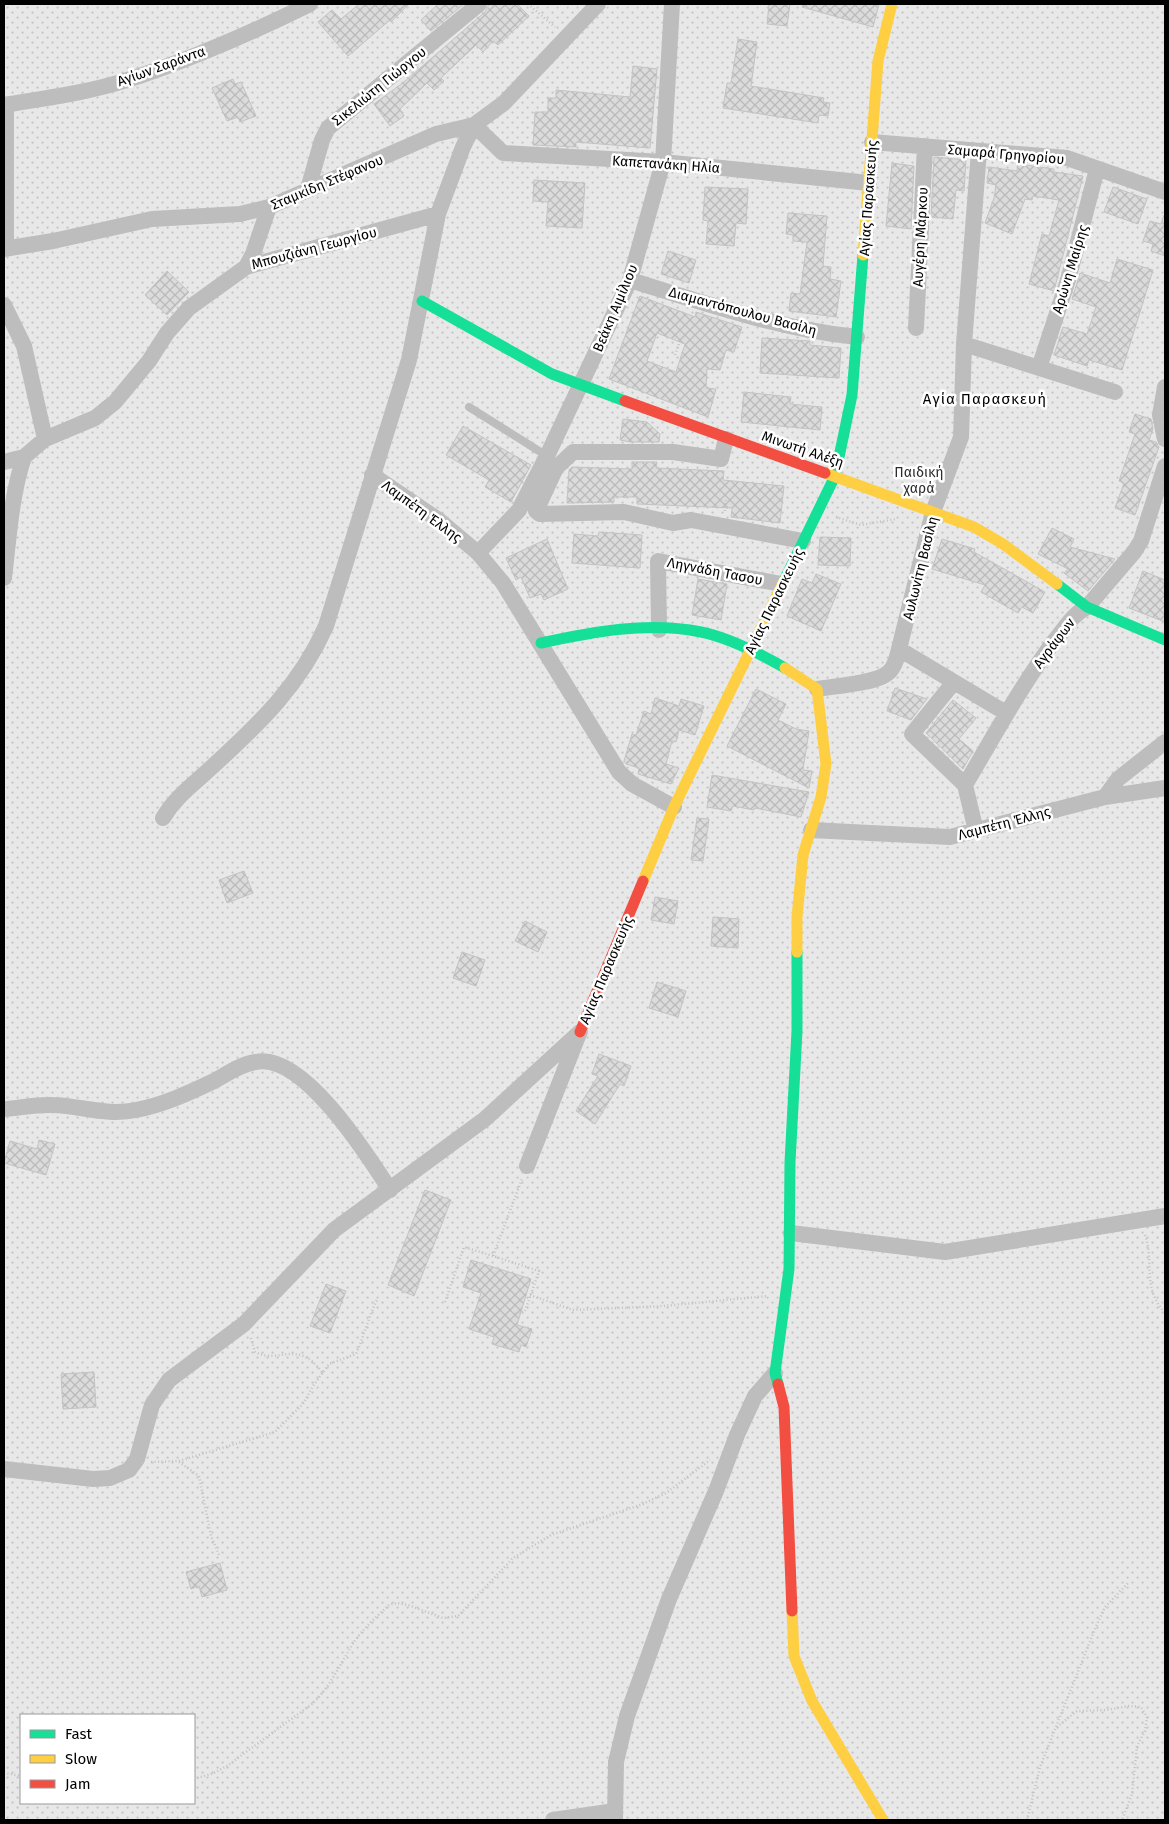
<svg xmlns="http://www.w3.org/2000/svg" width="1169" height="1824" font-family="'Fira Sans',sans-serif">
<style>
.park{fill:url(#park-dots);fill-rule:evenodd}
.building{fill:url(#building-cross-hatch);stroke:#c3c3c3;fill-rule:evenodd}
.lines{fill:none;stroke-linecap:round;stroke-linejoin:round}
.path{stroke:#c2c2c2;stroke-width:2.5;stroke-dasharray:1 2.5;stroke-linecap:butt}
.lane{stroke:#bdbdbd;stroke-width:8}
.street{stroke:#bdbdbd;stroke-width:16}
.fast{stroke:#16e098;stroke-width:11}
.slow{stroke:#ffcf43;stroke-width:11}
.jam{stroke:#f24e42;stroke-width:11}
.labels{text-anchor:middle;stroke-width:5;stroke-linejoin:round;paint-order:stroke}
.street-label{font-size:14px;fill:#000;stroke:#fff}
.park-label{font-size:14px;fill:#2c2c2c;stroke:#fff}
.neighbourhood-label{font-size:15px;letter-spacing:1px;fill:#000;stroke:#fff}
</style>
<defs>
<pattern id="park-dots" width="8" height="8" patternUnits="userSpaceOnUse" patternTransform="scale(1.25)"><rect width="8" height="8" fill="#e8e8e8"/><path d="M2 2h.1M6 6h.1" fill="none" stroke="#c5c5c5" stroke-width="1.8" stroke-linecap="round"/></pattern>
<pattern id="building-cross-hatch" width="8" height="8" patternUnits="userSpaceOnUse" patternTransform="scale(1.25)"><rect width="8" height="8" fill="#dbdbdb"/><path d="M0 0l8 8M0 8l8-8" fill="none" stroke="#bababa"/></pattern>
</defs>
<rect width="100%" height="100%" fill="#fff"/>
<path class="park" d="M4 4H1165V1820H4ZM21 1715H194V1803H21Z"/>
<path class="building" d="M359 4H409L391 22 390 20 348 56 318 22 332 10 341 19Z
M438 4H464L431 31 421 20Z
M489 4H517L529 16 498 45 493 41 483 52 476 45 441 78 444 81 434 90 427 83 400 109 404 116 390 126 374 104 404 82 485 12Z
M769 4H790L787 26 767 24Z
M803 4H879L873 27 802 7Z
M738 39 757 42 751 86 824 98 823 102 830 103 828 116 819 115 818 123 723 108 727 83H731Z
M633 66 657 69 650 148 576 142V147L533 145 535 112H548V98H556V90L630 97Z
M233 79 235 84 241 82 256 116 240 122 238 117 227 121 212 88Z
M934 157 966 160 964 191 956 190 953 219 931 217Z
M892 163 914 166 911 229 886 226Z
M1018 164 1054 169V172L1083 176 1054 291 1029 284 1042 234 1049 236 1059 200 1033 196 1032 200 1025 199 1012 234 985 223 994 198 996 185 987 183 989 167 1017 171Z
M534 180 585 183 582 228 546 226 548 202 533 201Z
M705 187 748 189 746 224 736 223 734 246 706 244 708 221 703 220Z
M1113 187 1147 199 1138 224 1104 212Z
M788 213 827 216 823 266 831 267 830 279 841 281 836 317 789 311 791 293 800 294 807 242 793 241V235L786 234Z
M1164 215H1165V256L1151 251 1153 244 1143 241 1150 221 1161 224Z
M668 251 696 260 689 283 661 274Z
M1117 259 1153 270 1122 370 1089 360 1087 366 1054 355 1063 327 1087 334 1096 307 1072 299 1080 273 1110 283Z
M167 271 189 292 167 315 145 295Z
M640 296 695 317 696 312 742 327 734 352 726 350 720 370 707 369 706 388 716 389 708 417 609 379ZM657 333 685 344 676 372 647 361Z
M762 338 810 341V345L841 348 839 378 760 373Z
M744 392 791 397 790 404 822 407 820 430 741 422Z
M1135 414 1151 419 1153 429 1149 440 1156 442 1159 447 1135 515 1115 508 1124 483 1119 481 1135 434 1129 432Z
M623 419 647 422 660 434 659 442H630L620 440Z
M463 426 531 465 511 502 485 487 489 480 446 455Z
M632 462H657L656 468 724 471 723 480 784 486 780 523 731 517 732 508 637 504V497H614V502L567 503 569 470 572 467 632 469Z
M1052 528 1074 539 1070 547 1115 559 1088 591 1064 573 1068 569 1038 554Z
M599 532 642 535 640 568 572 563 574 534 598 536Z
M820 537 851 538 850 566 818 565Z
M547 539 568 589 544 600 541 594 530 598 521 577 516 580 506 558Z
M942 539 975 549 974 552 1045 592 1033 613 1022 607 1018 613 981 592 985 585 932 569Z
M1143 571 1165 580V622L1129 608Z
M816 574 841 584 821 631 787 616 802 579 812 583Z
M698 579 727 584 721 620 692 615Z
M895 688 927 699 911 720 887 711Z
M756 689 786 704 778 720 796 729 809 731 803 770 812 771 809 788 727 746Z
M655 698 679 706 681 699 704 706 695 735 679 730 676 742 672 741 666 764 679 768 671 784 638 774 639 768 626 764 624 761 632 734 636 735 644 711 651 714Z
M953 700 976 718 959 739 973 751 963 769 926 733Z
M712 775 809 792 801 817 755 808 754 810 733 806 731 811 707 807Z
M697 818 709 819 703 861 691 860Z
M244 871 253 893 227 903 219 880Z
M655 897 678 901 674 924 651 920Z
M713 917 739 919 738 948 711 946Z
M525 921 547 932 538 952 515 941Z
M462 952 485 960 476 986 453 978Z
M657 982 686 991 678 1017 649 1008Z
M599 1054 631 1066 624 1086 620 1084 595 1124 576 1111 598 1076 592 1074Z
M39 1140 55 1144 46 1175 4 1163 10 1141 37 1149Z
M425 1190 451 1200 414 1296 388 1285Z
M471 1260 531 1279 517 1325 532 1329 526 1347 521 1345 519 1352 492 1344 494 1337 469 1329 481 1293 463 1287Z
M326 1284 346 1291 330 1333 310 1326Z
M94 1372 96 1407 63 1409 61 1374Z
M220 1563 227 1590 202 1597 199 1586 191 1589 186 1572Z"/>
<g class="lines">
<path class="path" d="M528 4 555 27
M675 355 680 341
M624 498 625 490
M725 511 726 500
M836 517 861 525 896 519
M1145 1235C1155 1264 1141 1286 1165 1313
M530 1295 573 1310 663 1306 768 1296
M445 1302 464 1247 493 1256
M515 1314 525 1311 539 1271 493 1256 522 1179
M251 1338 255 1352C280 1365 296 1338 322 1372
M151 1462 179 1461 275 1432 303 1404 313 1386 329 1364 356 1354C364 1336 368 1318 377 1300
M179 1462 199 1476 211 1536 219 1555
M1057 1727 1077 1711 1106 1710 1129 1706 1141 1707 1147 1717 1145 1731 1137 1746 1132 1794 1122 1820
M4 1773 21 1776
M194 1779 214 1773 227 1766 312 1704C331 1686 340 1664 354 1642 363 1629 377 1616 389 1605L397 1603 408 1605 443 1618 458 1616 513 1558 551 1535 643 1504 666 1493 710 1460
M1027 1820 1040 1767 1095 1629 1105 1607 1129 1582"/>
<path class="lane" d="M469 407 547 456"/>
<path class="street" d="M4 105C45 98 87 93 127 80 190 60 251 33 310 4
M6 105V248
M474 125 503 153 663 162 869 183
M872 142 1067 158 1165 192
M308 189 322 140 328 128 479 4
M4 249 53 241 152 219 240 214 269 207 436 134 474 125 504 103 598 4
M246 267 253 254 269 207
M630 280C704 303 779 329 857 337
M4 305 24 346 45 439
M916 328 925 146
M964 344 1115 392
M1039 368 1068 280 1097 169
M1165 387 1160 415 1165 439
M726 439 721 459 673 452H573L556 468 536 511 540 514 624 512 673 523 691 520 803 541
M4 462 24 457 45 439 95 418 115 402 149 361 167 333 189 308 246 267 438 214
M372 475 440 521 478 553 503 583 619 772 632 784 674 807
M478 553 519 510 547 456 630 280 663 162 672 4
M4 578C9 537 11 496 24 457
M659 630 658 561 781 584
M899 649 1006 713
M954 682 912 734 965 785
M817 689C833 686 879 684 890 671 895 666 897 657 899 649L933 512 961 437 964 344 979 151
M1105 797 1118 779 1165 742
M163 818C176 796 195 783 213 766 260 723 300 685 326 626L409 360 438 214 463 147 474 125
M811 830 950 837 1105 797 1165 788
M976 831 965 785C994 736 1021 686 1055 640 1065 628 1073 614 1087 607L1134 552 1141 541 1165 466
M4 1109C20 1108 36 1104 53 1105 82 1106 107 1116 136 1110 163 1105 189 1093 214 1081 227 1074 241 1064 256 1062 303 1052 368 1156 390 1190
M527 1166 578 1036
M791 1233 945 1252 1165 1216
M4 1469 93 1479 110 1478 129 1470 137 1459 152 1405 169 1380 244 1324 334 1230 485 1119 580 1032
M553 1820 615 1811
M615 1820 616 1762 627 1716 669 1599 716 1491 737 1435 755 1396 775 1373"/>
<path class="fast" d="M422 301 552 374 625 401
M784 581 835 476 852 395 863 255
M1057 584 1087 607 1165 640
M541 643C592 632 648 621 701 632 730 638 759 653 785 668
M778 1384 775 1373 789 1269 790 1162 797 1031V952"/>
<path class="slow" d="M863 255 878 61 892 4
M825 473 974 527 1003 544 1057 584
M785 668 817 689 826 764 821 797 803 855 797 917V952
M643 881 674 807 784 581
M792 1611 794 1656 812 1701 883 1820"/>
<path class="jam" d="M625 401 825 473
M580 1032 643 881
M778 1384 784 1407 792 1611"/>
</g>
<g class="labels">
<g class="street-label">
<text transform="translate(161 66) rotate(-20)" y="5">Αγίων Σαράντα</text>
<text transform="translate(379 86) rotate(-39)" y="5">Σικελιώτη Γιώργου</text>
<text transform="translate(1006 154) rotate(5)" y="5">Σαμαρά Γρηγορίου</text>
<text transform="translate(666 164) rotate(4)" y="5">Καπετανάκη Ηλία</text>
<text transform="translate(327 182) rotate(-23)" y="5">Σταμκίδη Στέφανου</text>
<text transform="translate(868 198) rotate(-86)" y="5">Αγίας Παρασκευής</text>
<text transform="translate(920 237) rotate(-87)" y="5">Αυγέρη Μάρκου</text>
<text transform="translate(314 248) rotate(-15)" y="5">Μπουζιάνη Γεωργίου</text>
<text transform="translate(1070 269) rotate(-73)" y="5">Αρώνη Μαίρης</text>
<text transform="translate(615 308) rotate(-67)" y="5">Βεάκη Αιμίλιου</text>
<text transform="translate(743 311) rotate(15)" y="5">Διαμαντόπουλου Βασίλη</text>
<text transform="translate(803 449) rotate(19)" y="5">Μινωτή Αλέξη</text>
<text transform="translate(422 511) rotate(36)" y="5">Λαμπέτη Έλλης</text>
<text transform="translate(920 568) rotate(-76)" y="5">Αυλωνίτη Βασίλη</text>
<text transform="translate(715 571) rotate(11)" y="5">Ληγνάδη Τασου</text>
<text transform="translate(774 601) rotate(-64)" y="5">Αγίας Παρασκευής</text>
<text transform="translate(1054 643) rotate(-53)" y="5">Αγράφων</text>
<text transform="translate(1004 823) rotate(-15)" y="5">Λαμπέτη Έλλης</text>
<text transform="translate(606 970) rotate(-67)" y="5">Αγίας Παρασκευής</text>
</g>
<g class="park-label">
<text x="919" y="477">Παιδική<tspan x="919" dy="16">χαρά</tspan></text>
</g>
<g class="neighbourhood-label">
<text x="985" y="404">Αγία Παρασκευή</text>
</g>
</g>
<rect width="1169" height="1824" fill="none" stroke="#000000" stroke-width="10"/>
<rect x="20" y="1714" width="175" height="90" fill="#ffffff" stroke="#999999"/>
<rect x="30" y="1730" width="25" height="8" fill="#16e098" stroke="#999999"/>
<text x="65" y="1739" font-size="15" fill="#000000">Fast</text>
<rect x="30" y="1755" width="25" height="8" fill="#ffcf43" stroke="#999999"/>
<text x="65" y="1764" font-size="15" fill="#000000">Slow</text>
<rect x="30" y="1780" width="25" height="8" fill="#f24e42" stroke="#999999"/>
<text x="65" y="1789" font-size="15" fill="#000000">Jam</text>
</svg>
